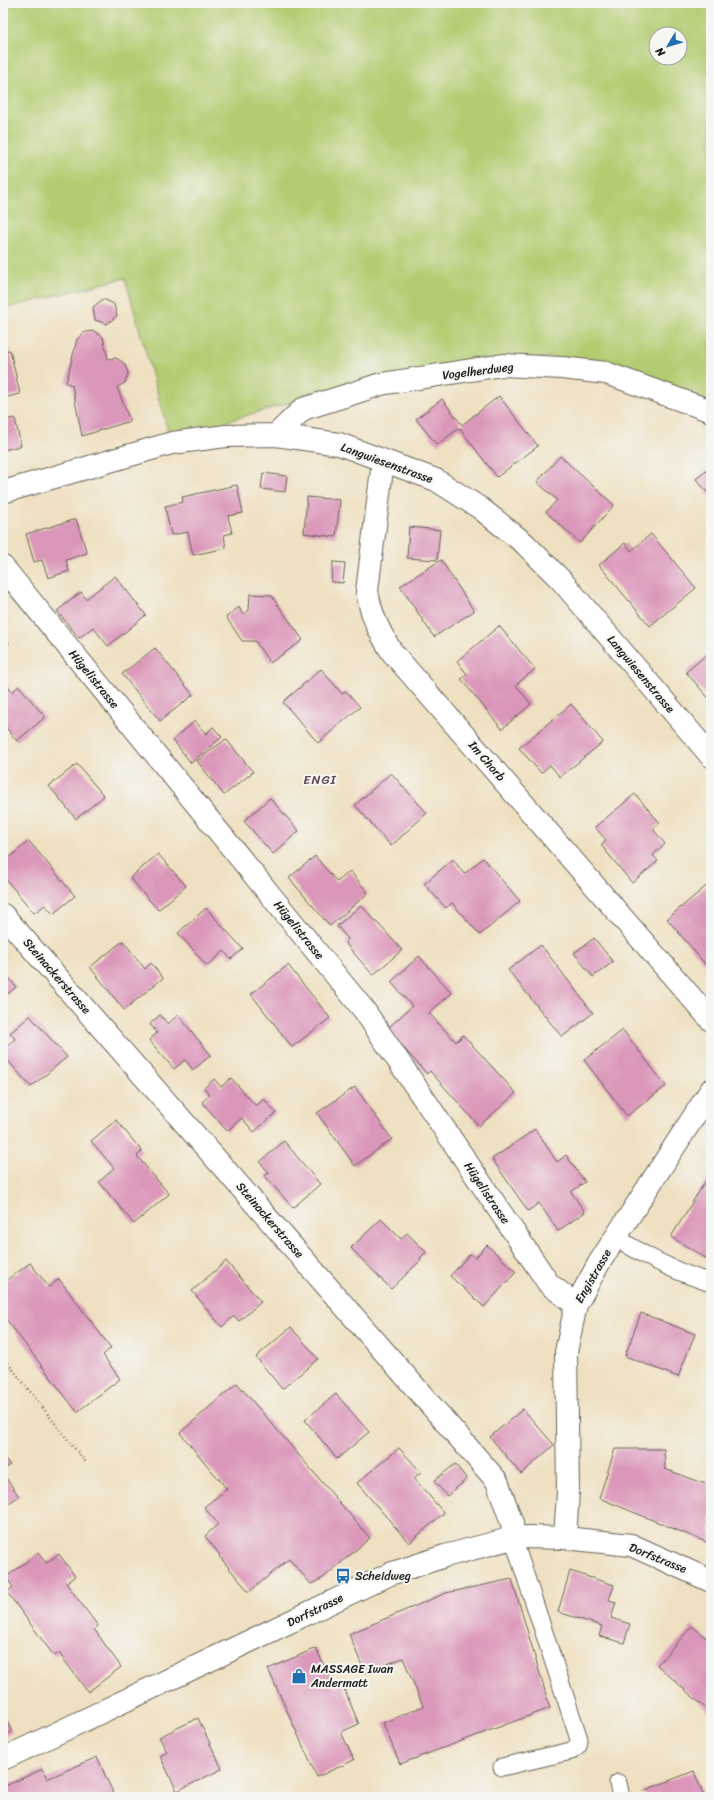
<svg xmlns="http://www.w3.org/2000/svg" width="714" height="1800" font-family="Sriracha,sans-serif">
<style>
.green{fill:#b3cc71;stroke:#687446;fill-rule:evenodd}
.building{fill:#db97ba}
.lines{fill:none;stroke-linecap:round;stroke-linejoin:round}
.lane-casing{stroke:#666156;stroke-width:19}
.street-casing{stroke:#666156;stroke-width:24}
.path{stroke:#666156;stroke-width:2.5;stroke-dasharray:1 3;stroke-linecap:butt}
.lane{stroke:#fff;stroke-width:17}
.street{stroke:#fff;stroke-width:22}
.labels{text-anchor:middle;stroke-width:4;stroke-linejoin:round;paint-order:stroke}
.street-label{font-size:12px;fill:#1c1c1c;stroke:#f6f6f2}
.poi-label{font-size:12px;fill:#1c1c1c;stroke:#f6f6f2;text-anchor:start}
.neighbourhood-label{font-size:13px;letter-spacing:1px;fill:#5f4753;stroke:#f6f6f2}
</style>
<rect width="100%" height="100%" fill="#f6f6f2"/>
<filter id="ink" filterUnits="userSpaceOnUse"><feTurbulence type="fractalNoise" baseFrequency=".025" numOctaves="2"/><feDisplacementMap in="SourceGraphic" scale="8" xChannelSelector="R" yChannelSelector="G"/><feConvolveMatrix kernelMatrix="1 2 1 2 8 2 1 2 1" color-interpolation-filters="sRGB"/></filter>
<filter id="wash" filterUnits="userSpaceOnUse"><feTurbulence type="fractalNoise" baseFrequency=".012" numOctaves="4" result="noise"/><feDisplacementMap in="SourceGraphic" scale="16" xChannelSelector="R" yChannelSelector="G"/><feGaussianBlur stdDeviation="0.9" result="paint"/><feColorMatrix in="noise" values="0 0 0 0 0 0 0 0 0 0 0 0 0 0 0 0 0 1.4 0 .05"/><feComposite in="paint" operator="in"/></filter>
<g filter="url(#wash)">
<rect width="100%" height="100%" fill="#efe0c1"/>
<path class="green" d="M3 3H711V404L548 357 303 399 170 438 125 278 3 309ZM656 34H680V58H656Z"/>
<g id="blocks">
<path class="building" d="M103 299 114 304 117 316 107 324 95 320 93 307Z
M94 331 103 337 108 359 116 358 124 363 128 373 125 383 117 387 130 421 82 436 72 385 66 383 77 339 85 332Z
M3 342 6 351 10 350 20 394 3 398Z
M499 396 538 446 497 477 459 428 437 445 416 419 442 399 462 425Z
M15 418 21 446 3 450V420Z
M560 456 614 505 580 543 546 512 557 500 537 482Z
M711 467V497L696 479Z
M263 473 287 476 285 492 261 489Z
M237 485 243 513 228 516 232 533 224 535 226 548 193 555 188 532 171 535 165 506 183 502 182 497Z
M307 497 340 500 336 537 304 533Z
M76 519 87 553 66 560 69 571 48 578 42 560 34 562 26 534Z
M409 527 440 530 437 560 407 558Z
M651 534 696 588 650 626 599 565 625 543 631 551Z
M441 560 474 611 434 637 400 586Z
M333 562 345 563 343 583 331 582Z
M115 576 146 615 108 646 93 627 79 638 57 611 81 592 86 599Z
M250 594 271 595 303 640 270 663 255 641H242L226 617 239 607 243 615 249 610Z
M499 626 535 669 516 685 531 704 502 729 461 679 467 674 457 661Z
M3 635 9 643 3 648Z
M155 648 193 695 160 721 122 674Z
M711 651V701L686 672Z
M321 669 342 694 346 691 360 707 318 743 283 702Z
M3 681 12 692 19 686 45 717 17 741 3 724Z
M571 704 603 742 560 777 550 765 541 773 519 748Z
M195 721 206 734 213 727 222 737 191 763 173 740Z
M226 739 253 772 224 795 197 761Z
M77 764 104 796 76 819 49 786Z
M391 773 427 813 391 846 355 805Z
M635 794 660 823 653 829 665 844 653 855 658 861 632 883 601 845 606 840 595 827Z
M270 798 299 831 273 854 244 821Z
M29 841 75 896 53 914 45 905 34 913 3 876V863Z
M158 854 186 886 158 910 130 878Z
M315 856 337 882 350 871 368 893 330 926 289 878Z
M483 858 520 901 480 935 452 903 446 908 424 884 453 859 464 874Z
M711 882V971L667 919Z
M361 905 402 950 373 975 345 943 348 939 337 926Z
M206 908 243 949 231 959 224 951 207 966 178 933Z
M594 938 613 962 593 977 574 953Z
M123 941 145 969 151 963 163 978 124 1010 90 967Z
M541 945 593 1013 562 1037 508 970Z
M419 956 452 993 429 1013 456 1042 463 1035 516 1093 479 1126 430 1071 427 1074 387 1029 412 1006 391 982Z
M288 965 330 1018 292 1047 251 994Z
M3 970 16 987 3 998Z
M160 1015 168 1024 178 1015 211 1055 193 1070 185 1060 174 1069 149 1040 157 1033 150 1024Z
M30 1016 67 1057 31 1087 3 1055V1049L15 1039 10 1033Z
M623 1030 666 1086 627 1116 584 1060Z
M231 1078 256 1106 264 1099 276 1113 254 1132 242 1118 227 1131 202 1102 210 1095 204 1088 214 1079 221 1087Z
M355 1087 392 1139 355 1166 317 1113Z
M116 1120 142 1151 137 1156 169 1194 134 1224 99 1182 114 1168 91 1141Z
M535 1129 557 1162 566 1155 585 1182 571 1192 585 1212 558 1231 539 1203 528 1211 492 1159Z
M284 1141 320 1184 293 1208 265 1176 269 1173 260 1162Z
M711 1172V1261L671 1237Z
M381 1219 401 1239 407 1233 426 1252 420 1258 421 1260 391 1289 351 1248Z
M487 1245 516 1272 484 1307 450 1276 470 1254 475 1258Z
M226 1261 261 1302 239 1321 234 1316 222 1327 192 1291Z
M30 1263 49 1287 59 1279 111 1348 103 1355 120 1379 77 1412 3 1315V1283Z
M641 1313 695 1334 678 1377 625 1356Z
M291 1327 318 1359 282 1389 256 1357Z
M237 1383 370 1538 323 1578 311 1584 289 1559 249 1592 219 1556 220 1555 205 1536 218 1524 204 1507 227 1489 180 1433Z
M336 1394 369 1432 337 1459 305 1420Z
M523 1409 554 1445 521 1474 490 1437Z
M399 1448 421 1472 414 1478 444 1513 409 1543 357 1483Z
M615 1449H664L665 1469 711 1486V1544L599 1498Z
M3 1456 10 1465 3 1470Z
M455 1464 467 1479 447 1496 434 1481Z
M3 1474 19 1496 3 1508Z
M38 1553 46 1563 59 1554 75 1576 66 1583 98 1626 94 1629 121 1667 88 1692 59 1653 54 1656 7 1592 13 1587 6 1577Z
M570 1571 614 1585 609 1600 616 1602 611 1618 630 1624 624 1643 599 1636 602 1626 558 1612Z
M512 1579 550 1708 400 1764 383 1723 423 1706 403 1658 365 1673 349 1634 446 1593Z
M692 1626 711 1642V1713L657 1665Z
M316 1648 334 1688 342 1684 359 1724 341 1732 354 1760 317 1777 268 1669Z
M3 1713 12 1732 3 1735Z
M198 1718 222 1769 177 1791 160 1756 167 1752 159 1737Z
M97 1757 115 1797H3V1787L43 1769 47 1779Z
M694 1771 704 1797H645L643 1791Z"/>
</g>
</g>
<g filter="url(#ink)">
<use href="#blocks" fill-opacity="0" stroke="#666156" stroke-width="1"/>
<g class="lines">
<g class="lane-casing">
<path id="lane" d="M616 1237C645 1257 674 1271 708 1282
M502 1767 571 1751 578 1746 579 1739 513 1538
M618 1783 621 1797"/>
</g>
<g class="street-casing">
<path id="street" d="M276 435 303 409 351 394 381 384 503 365 562 368 606 373 711 411
M383 461 367 591C371 615 379 632 392 652L711 1020
M3 492 172 443 226 436 276 435 339 444 436 480 480 508 524 543 561 580 711 756
M3 567 364 1010 549 1284 576 1305
M3 915 497 1481 512 1523 513 1538
M565 1538 568 1492 566 1352 576 1305 599 1263 711 1090
M3 1759 390 1574 445 1556 513 1538 529 1537 565 1538 631 1545 711 1581"/>
</g>
<path class="path" d="M3 1357 87 1464"/>
<use href="#lane" class="lane"/>
<use href="#street" class="street"/>
</g>
</g>
<defs>
<g id="bus-bare" transform="scale(1.2)"><path d="M-5-6H5V4H4V6H2V4H-2V6H-4V4H-5ZM-3.5-4V0h7V-4ZM-3.5 1.2v1.5H-2V1.2ZM2 1.2v1.5H3.5V1.2Z" fill="#1f6fb2" stroke="#f6f6f2" stroke-width="2.5" paint-order="stroke"/></g>
<g id="shop-bare" transform="scale(1.2)"><path d="M-5-2.5h2.3a2.7 3.5 0 0 1 5.4 0H5L5.5 6h-11ZM-1.5-2.5h3a1.5 2.3 0 0 0-3 0Z" fill="#1f6fb2" stroke="#f6f6f2" stroke-width="2.5" paint-order="stroke"/></g>
</defs>
<g fill-rule="evenodd">
<use href="#bus-bare" x="343" y="1576"/>
<use href="#shop-bare" x="299" y="1676"/>
</g>
<g class="labels">
<g class="street-label">
<text transform="translate(478 371) rotate(-7)" y="4">Vogelherdweg</text>
<text transform="translate(387 463) rotate(20)" y="4">Langwiesenstrasse</text>
<text transform="translate(641 674) rotate(50)" y="4">Langwiesenstrasse</text>
<text transform="translate(94 679) rotate(51)" y="4">Hügelistrasse</text>
<text transform="translate(487 761) rotate(49)" y="4">Im Chorb</text>
<text transform="translate(299 930) rotate(51)" y="4">Hügelistrasse</text>
<text transform="translate(57 976) rotate(49)" y="4">Steinackerstrasse</text>
<text transform="translate(487 1193) rotate(56)" y="4">Hügelistrasse</text>
<text transform="translate(270 1220) rotate(49)" y="4">Steinackerstrasse</text>
<text transform="translate(593 1276) rotate(-60)" y="4">Engistrasse</text>
<text transform="translate(658 1558) rotate(22)" y="4">Dorfstrasse</text>
<text transform="translate(315 1610) rotate(-26)" y="4">Dorfstrasse</text>
</g>
<g class="poi-label">
<text x="355" y="1580">Scheidweg</text>
<text x="311" y="1673">MASSAGE Iwan<tspan x="311" dy="14">Andermatt</tspan></text>
</g>
<g class="neighbourhood-label">
<text x="320" y="784">ENGI</text>
</g>
</g>
<rect width="714" height="1800" fill="none" stroke="#f6f6f2" stroke-width="16"/>
<g transform="translate(668 46) rotate(232)"><circle r="19" fill="#f6f6f2" stroke="#9f9f9c"/>
<path d="M0-3L7 15L0 10L-7 15Z" fill="#1f6fb2"/>
<text y="-6" font-size="11" font-weight="bold" text-anchor="middle" fill="#1c1c1c">N</text>
</g>
</svg>
